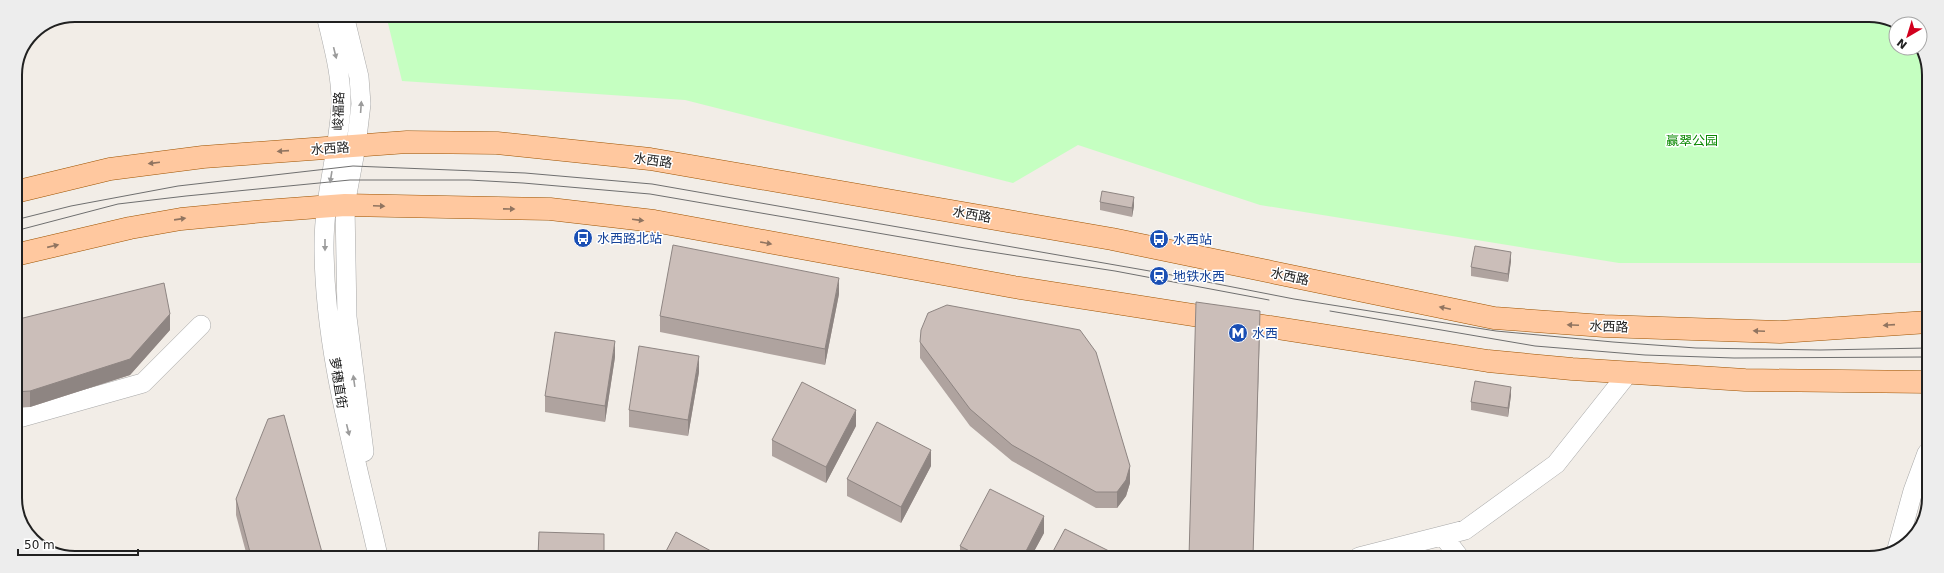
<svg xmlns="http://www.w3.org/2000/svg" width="1944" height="573" font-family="'DejaVu Sans','Noto Sans SC',sans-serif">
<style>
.park{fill:#c5ffc1}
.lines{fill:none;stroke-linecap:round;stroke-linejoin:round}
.minor-casing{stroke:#a8a8a8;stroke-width:20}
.major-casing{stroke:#9e5300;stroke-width:23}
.minor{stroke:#fff;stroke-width:19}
.major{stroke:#ffc89f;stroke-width:22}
.tram{stroke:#6f6f6f;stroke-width:1}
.wall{fill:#afa39f}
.shaded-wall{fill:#8e8582}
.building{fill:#cbbeb9;stroke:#8e8582}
.oneway{fill:#9b9b9b}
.oneway2{fill:#907460}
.labels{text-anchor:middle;stroke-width:3;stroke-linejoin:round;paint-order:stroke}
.street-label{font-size:13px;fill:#212121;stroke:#fff}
.park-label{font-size:13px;fill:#098801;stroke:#fff}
.transit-label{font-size:13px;fill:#164399;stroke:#fff;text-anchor:start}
.rim{fill:none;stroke:#212121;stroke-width:2}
</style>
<rect width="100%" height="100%" fill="#f2ede7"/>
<path class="park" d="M386 15 1885 17 1896 24V48H1919L1929 71 1928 263H1619L1260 205 1078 145 1013 183 685 100 402 81Z"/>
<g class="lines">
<g class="minor-casing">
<path id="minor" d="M326 15C333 45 342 76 341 107 338 154 324 198 324 245 324 351 355 453 378 556
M344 15 359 77 361 104 356 146 345 205 347 317 364 452
M15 419 143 383 201 325
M1443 536 1460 558
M1897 549 1913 491 1927 453
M1359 557 1465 530 1556 464 1629 372"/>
</g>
<g class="major-casing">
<path id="major" d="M15 192 110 169 203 157 407 142 497 143 650 159 1112 239 1494 318 1604 326 1780 332 1928 322
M15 255 130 228 181 219 265 211 345 205 550 209 654 221 1014 287 1488 361 1572 369 1745 380 1927 382"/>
</g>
<use href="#minor" class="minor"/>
<use href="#major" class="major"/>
<path class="tram" d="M15 220 71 206 178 186 353 166 525 173 652 184 1161 273 1294 299 1496 331 1613 342 1696 348 1820 350 1928 348
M15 231 118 204 186 196 350 180H469L523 183 650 194 965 248 1115 271 1269 300
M1330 311 1535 346 1645 355 1734 358 1928 357"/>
</g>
<path class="wall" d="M1100 202 1134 206 1132 217 1100 210Z
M1511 261 1508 282 1471 276V267Z
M839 294 825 365 660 332V316Z
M15 320 170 330 130 375 30 407 15 408Z
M920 342 1130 483 1126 496 1117 508H1096L1012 461 970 426 920 358Z
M615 357 605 422 545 412V396Z
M699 372 688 436 629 427V410Z
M1511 395 1508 417 1471 410V402Z
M856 426 826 483 772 456V440Z
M931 466 901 523 847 496V479Z
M236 499 323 556H247L236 515Z
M1044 533 1031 557H960V546Z"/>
<path class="shaded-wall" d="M1134 197V206L1132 217V208Z
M1511 252V261L1508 282V274Z
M839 278V294L825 365V349Z
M1260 311V327L1253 557Z
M170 314V330L130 375 30 407V391Z
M615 341V357L605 422V406Z
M699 356V372L688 436V420Z
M1511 387V395L1508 417V408Z
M856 410V426L826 483V467Z
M931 450V466L901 523V507Z
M1130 466V483L1126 496 1117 508V492Z
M1044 516V533L1031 557H1023Z"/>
<path class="building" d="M1102 191 1134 197 1132 208 1100 202Z
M673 245 839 278 825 349 660 316Z
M1475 246 1511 252 1508 274 1471 267Z
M164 283 170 314 130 359 30 391 15 392V320Z
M1196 302 1260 311 1253 557H1189Z
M947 305 1080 330 1096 352 1130 466 1126 480 1117 492H1096L1012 445 970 409 920 342 921 330 928 313Z
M555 332 615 341 605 406 545 396Z
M639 346 699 356 688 420 629 410Z
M1475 381 1511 387 1508 408 1471 402Z
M802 382 856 410 826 467 772 440Z
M284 415 323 556H251L236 499 268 419Z
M877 422 931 450 901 507 847 479Z
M990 489 1044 516 1023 557H981L960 546Z
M1065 529 1119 556 1118 557H1050Z
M539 532 604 534V557L538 556Z
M676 532 722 557H663Z"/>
<defs><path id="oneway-solid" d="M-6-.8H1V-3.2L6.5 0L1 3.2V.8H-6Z"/></defs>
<g class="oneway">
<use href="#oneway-solid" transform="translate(335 53) rotate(76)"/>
<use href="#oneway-solid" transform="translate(361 107) rotate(-86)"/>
<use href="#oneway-solid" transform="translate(331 177) rotate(99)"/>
<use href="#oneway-solid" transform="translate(325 245) rotate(90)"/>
<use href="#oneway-solid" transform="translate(354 381) rotate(-98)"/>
<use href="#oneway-solid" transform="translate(348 430) rotate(76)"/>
</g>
<g class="oneway2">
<use href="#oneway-solid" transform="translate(283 151) rotate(176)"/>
<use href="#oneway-solid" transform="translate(154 163) rotate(173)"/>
<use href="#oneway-solid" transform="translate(379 206) rotate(2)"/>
<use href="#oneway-solid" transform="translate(509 209) rotate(1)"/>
<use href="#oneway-solid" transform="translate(180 219) rotate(-8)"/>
<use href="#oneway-solid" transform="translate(638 220) rotate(7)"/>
<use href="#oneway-solid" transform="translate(766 243) rotate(10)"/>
<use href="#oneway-solid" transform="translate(53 246) rotate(-13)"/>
<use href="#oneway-solid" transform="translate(1445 308) rotate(-168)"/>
<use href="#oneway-solid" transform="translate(1573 325) rotate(-177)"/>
<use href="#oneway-solid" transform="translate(1889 325) rotate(176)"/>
<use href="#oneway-solid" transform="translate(1759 331) rotate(-178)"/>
</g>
<defs>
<g id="bus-disc" transform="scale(1)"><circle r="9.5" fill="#1a4fb4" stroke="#fff"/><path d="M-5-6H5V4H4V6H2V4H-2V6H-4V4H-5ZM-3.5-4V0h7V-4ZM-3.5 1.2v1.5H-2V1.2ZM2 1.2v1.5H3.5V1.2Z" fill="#fff"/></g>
<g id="station-disc" transform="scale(1)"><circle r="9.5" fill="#1a4fb4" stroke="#fff"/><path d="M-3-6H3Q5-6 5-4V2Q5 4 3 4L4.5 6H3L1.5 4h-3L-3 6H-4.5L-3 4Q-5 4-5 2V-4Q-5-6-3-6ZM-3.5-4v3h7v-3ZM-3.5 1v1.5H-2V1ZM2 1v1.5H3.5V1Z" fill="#fff"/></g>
<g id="metro-disc" transform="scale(1)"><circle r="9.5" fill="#1a4fb4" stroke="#fff"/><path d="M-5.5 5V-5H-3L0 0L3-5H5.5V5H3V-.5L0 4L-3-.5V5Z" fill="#fff"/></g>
</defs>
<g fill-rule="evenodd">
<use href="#bus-disc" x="583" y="238"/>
<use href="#bus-disc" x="1159" y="239"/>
<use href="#station-disc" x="1159" y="276"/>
<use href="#metro-disc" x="1238" y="333"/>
</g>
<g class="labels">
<g class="street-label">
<text transform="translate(338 111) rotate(-88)" y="5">峻福路</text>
<text transform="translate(330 148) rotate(-4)" y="5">水西路</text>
<text transform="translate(653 160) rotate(8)" y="5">水西路</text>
<text transform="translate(972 214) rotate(10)" y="5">水西路</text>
<text transform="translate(1290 276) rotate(12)" y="5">水西路</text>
<text transform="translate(1609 326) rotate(2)" y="5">水西路</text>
<text transform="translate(339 383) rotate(81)" y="5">萝穗直街</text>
</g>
<g class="park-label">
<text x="1692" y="145">赢翠公园</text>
</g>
<g class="transit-label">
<text x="597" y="243">水西路北站</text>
<text x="1173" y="244">水西站</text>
<text x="1173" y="281">地铁水西</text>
<text x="1252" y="338">水西</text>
</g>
</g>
<path d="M0 0H1944V573H0ZM75 22H1869A53 53 0 0 1 1922 75V498A53 53 0 0 1 1869 551H75A53 53 0 0 1 22 498V75A53 53 0 0 1 75 22Z" fill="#ededed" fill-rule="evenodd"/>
<path class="rim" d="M75 22H1869A53 53 0 0 1 1922 75V498A53 53 0 0 1 1869 551H75A53 53 0 0 1 22 498V75A53 53 0 0 1 75 22Z"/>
<g transform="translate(1908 36) rotate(218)"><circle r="19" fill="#ffffff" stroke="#a6a6a6"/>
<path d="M0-3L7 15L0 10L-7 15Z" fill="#d2001e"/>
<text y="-6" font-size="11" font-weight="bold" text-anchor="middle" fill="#212121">N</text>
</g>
<path d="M18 549v6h120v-6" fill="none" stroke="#212121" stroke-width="2"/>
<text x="24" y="549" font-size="12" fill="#212121" stroke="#ffffff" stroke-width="3" paint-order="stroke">50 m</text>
</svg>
